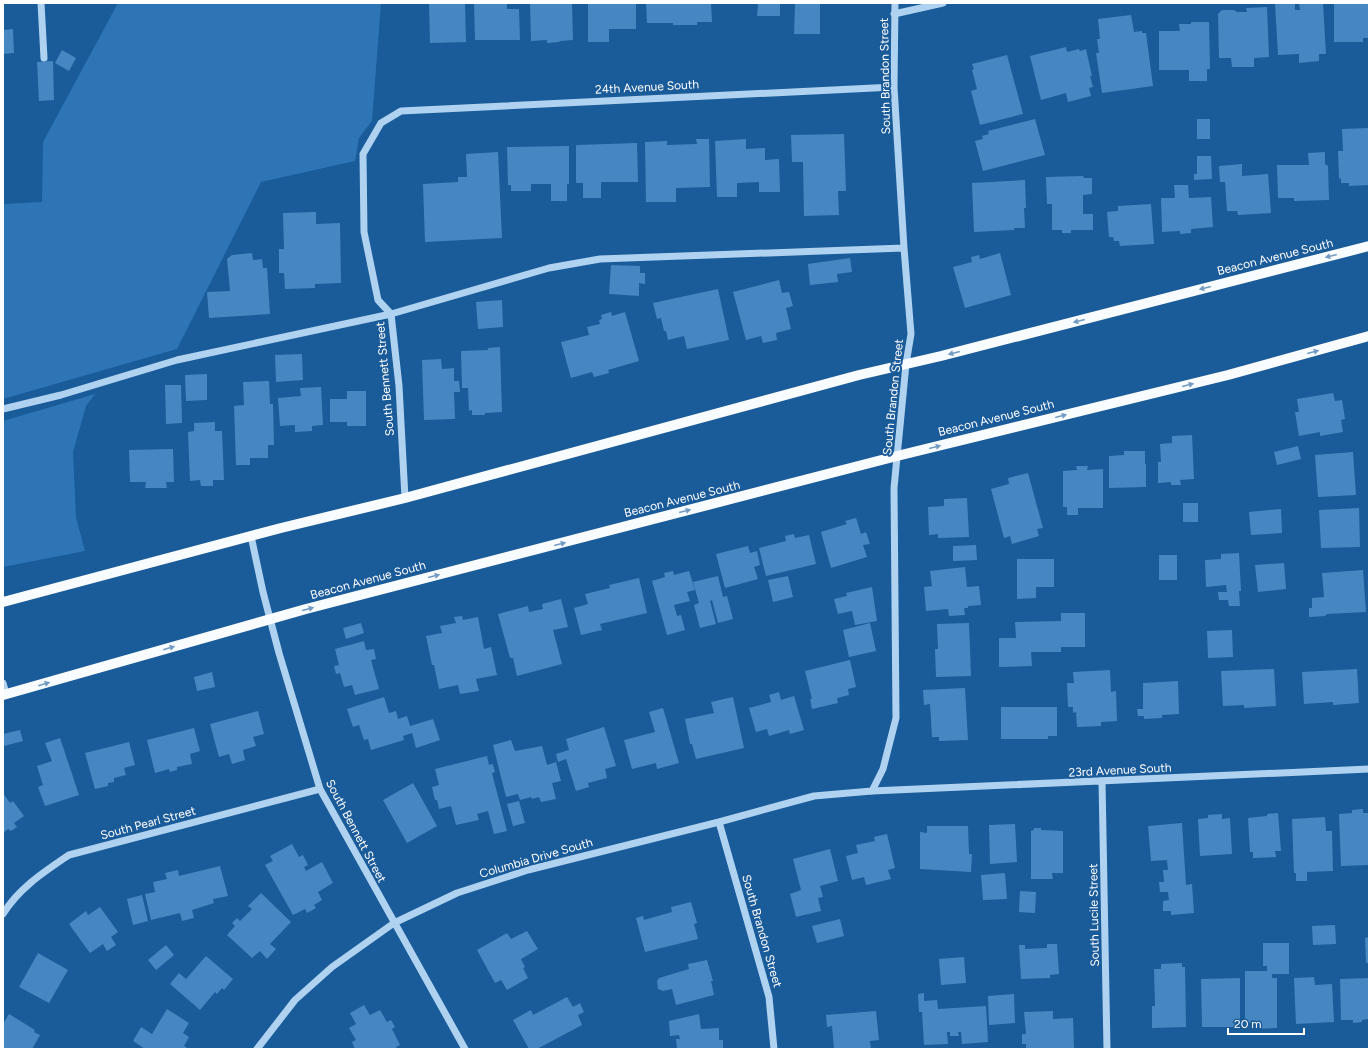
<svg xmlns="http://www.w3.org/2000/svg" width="1372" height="1052" font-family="Figtree,sans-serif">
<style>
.green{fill:#2e75b6}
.building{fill:#4787c1}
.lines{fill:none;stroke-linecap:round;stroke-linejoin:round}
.minor{stroke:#b0d2f1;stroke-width:7}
.major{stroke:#f9fcff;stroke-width:10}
.oneway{fill:#739bc2}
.labels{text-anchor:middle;stroke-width:4;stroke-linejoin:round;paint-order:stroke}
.street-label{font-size:12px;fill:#fff;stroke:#1a5b99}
</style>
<rect width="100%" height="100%" fill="#1a5b99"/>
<path class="green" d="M118 3H381L372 121 359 138 355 161 261 182 177 349 3 399V204L42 202 43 142Z
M95 394 86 406 73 452 76 517 85 551 3 567V421Z"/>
<path class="building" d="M429 3H465L466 42 430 43Z
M474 3H507V9H519L520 40H475Z
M530 3H572L573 40 560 41 559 42 547 43V40L531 41Z
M588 3H636V29H609V42H588Z
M646 3H711L712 22H697V25H673V23H647Z
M758 3H780V16H757Z
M795 3H820V34H794Z
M1295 3V10H1300L1299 3H1323L1326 54H1319V61L1299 63V54L1278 55 1275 4Z
M1334 3H1369V38H1363V42H1334Z
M1267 7 1269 57 1254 58V67H1232L1231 58H1219L1218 14 1222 10H1234L1237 12H1247L1246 8Z
M1131 15 1134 32 1142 31V33H1146L1153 86 1102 93 1096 53H1099L1097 39H1100L1098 19Z
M1191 22H1209L1210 69H1207V81H1189V70H1159V31H1180L1179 24H1191Z
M13 29 14 53 3 54V30Z
M1066 47 1067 52 1079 49 1080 51 1086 49 1092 76H1090L1093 87 1089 88 1091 96 1068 102 1066 93 1041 100 1030 56Z
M62 50 76 58 69 71 55 63Z
M1007 55 1023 114 980 125 971 91 977 89 972 70 974 69 972 64Z
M53 61 54 100 39 101 37 62Z
M1035 119 1045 155 983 171 975 141 983 139 982 136 989 134 988 131Z
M1197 119H1210V139H1197Z
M1369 128V185L1349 186V183H1341V178L1339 179 1338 151H1343L1342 129Z
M844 134 846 191H838L839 215 804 216 803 162H792L791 135Z
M696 139H709L710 187 676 188V202H646L645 142 667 141V145L697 144Z
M746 139V149L765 148V160L779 159 780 192H759V182L737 183V197H717L715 141Z
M637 143 638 182H601V198H583V183H576V145Z
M569 146V184H567V201H551V184H531V191H511V185H508L507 147Z
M498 152 502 238 425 242 423 184 458 182V177H467L466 154Z
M1325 152V164L1328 166 1329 200 1294 201V198H1278L1277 165H1309L1308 153Z
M1197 156H1211L1212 179 1194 180V174H1197Z
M1242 164V176L1268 174 1271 213 1238 215 1237 211H1227L1225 182H1220L1219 166Z
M1083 176 1084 178H1092V194L1083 195V214H1093V230H1071V233H1062V230H1052V204H1047L1046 177Z
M1025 180 1026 208H1024L1025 228H1014V230L974 232 972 183Z
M1174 185H1188L1189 198 1211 197 1213 227 1191 229V233L1180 234V231L1162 232 1161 198H1175Z
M1151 204 1154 244 1120 246 1119 241H1114L1113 237H1109L1107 212 1118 211V206Z
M316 212V224L340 223 341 283 315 284V288L285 289 284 273H279V249H284L283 213Z
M252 253 253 260 262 259 263 268H267L270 314 209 318 207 292 230 291 227 259 232 255Z
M1000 253 1011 295 965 308 953 267 972 262 971 257 979 255 980 259Z
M850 258 852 272 837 274 838 282 810 285 808 264Z
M611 265 640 266V273H645V284L639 283V296L609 294Z
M779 280 782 293 789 292 793 306 786 308 791 329 776 333 777 340 763 343 761 336 746 340 733 292Z
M718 289 729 340 687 349 684 336 668 340 666 331H664L661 318 657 319 653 303Z
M502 300 503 327 478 329 476 302Z
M611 312 612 316 625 312 639 361 608 370 609 373 594 377 592 372 571 378 561 342 589 335 587 327 600 324 599 320 602 319 601 315Z
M500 347 502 412 485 413V415H472V410L469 411 468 388H462L461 351 488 350V348Z
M302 354 303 380 276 382 275 355Z
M441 359 442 369 454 368V381H459L460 392H454L455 419 424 420 422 360Z
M207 374V400L186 401 185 375Z
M269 381 270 404H273L274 445H268V458H250V465H236L234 406 244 405 243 382Z
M165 385H181L182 423 166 424Z
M321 387 323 425 312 426V431L295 432V425L280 426 278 398 301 396 300 388Z
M347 391H366V426H347V422H330V399H347Z
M1333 393 1335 401 1342 400 1345 419 1341 420 1343 432 1320 436V432L1299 436 1295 412H1299L1297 399Z
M215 422V431H222L224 480H213V486H201L200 480 190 481 188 432 194 431V423Z
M1192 435 1194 479 1180 480 1181 485H1171V482L1158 483V462H1161L1160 444 1172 443V436Z
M1298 446 1301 459 1277 465 1274 452Z
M173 449 174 482H166L167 488H145L146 482H130L129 450Z
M1124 451H1145V464H1146V487L1109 488V456L1124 455Z
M1353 452 1356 495 1318 497 1315 455Z
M1076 466H1088L1087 470 1103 469V508H1078V515H1067V507H1063V471L1077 470Z
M1028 473 1043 528 1037 529 1039 536 1012 544 1010 536 1004 538 991 489 1009 484 1008 478Z
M967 498 969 537 938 538V534L929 535 928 507 944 506V499Z
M1183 503H1198V522H1183Z
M1359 508 1360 547 1321 548 1319 510Z
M1281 509 1282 533 1251 535 1249 512Z
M856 518 861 534 866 532 870 544 863 545 867 557 831 568 821 532 847 524 845 521Z
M794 534 795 538 809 535 816 564 766 576 759 548 786 541 785 536Z
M976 545 977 560 953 561V546Z
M748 546 750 553 757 551 760 565 754 567 758 579 725 588 716 554Z
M1239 553 1241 591H1239L1240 606H1229L1228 600H1219L1218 592H1227L1226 585 1206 587 1205 560 1221 559V554Z
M1159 555H1177V580H1159Z
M1017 559H1054V587H1036V598L1017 599Z
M1284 563 1286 589 1258 592 1255 565Z
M965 567 967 587 979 586 981 605 968 606V608H964L965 615 949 616 948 609 926 611 924 587 932 586 930 571Z
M1363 570 1366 612 1327 614 1325 616 1309 617V608H1312V598L1324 597 1322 573Z
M673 571 674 575 689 571 695 590 687 592 690 601 674 605 677 616 681 615 685 630 667 635 652 581 665 577 664 573Z
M718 576 723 597 727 596 733 619 718 623 712 600 710 601 716 624 700 628 694 605 699 603 693 582Z
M788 576 793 597 773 602 768 580Z
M639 578 647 613 600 624 602 630 581 635 574 608 588 604 585 594 610 588 609 585Z
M872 587 877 621 855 625 852 611 838 614 834 599 847 596 846 593Z
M561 599 568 627 553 630 562 664 517 676 513 658H510L498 614 528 606 529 612 543 609 542 604Z
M1061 613H1085V647H1061V652H1031L1032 666 999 667V638H1016L1015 622 1061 621Z
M462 616 463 620 478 617 484 649 491 647 497 675 476 679 479 691 460 694 458 685 439 689 434 665H432L426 636 442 633 440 626 456 623 454 617Z
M361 623 364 633 346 639 343 628Z
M870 623 876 651 849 657 843 630Z
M969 623 971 676 936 677 935 649H938L937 624Z
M1232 630 1233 657 1208 658 1207 631Z
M364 641 366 650 374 649 376 659 371 660 379 689 355 695 352 685 344 687 340 673 336 674 334 666 339 665 335 649Z
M850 660 856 687 848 689 849 695 837 698 838 703 812 709 810 699H812L805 671Z
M1274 669 1276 706 1244 708V705L1223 706 1221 671Z
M1357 669 1359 703 1333 705V702L1304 704 1302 672Z
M1110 670 1111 692 1116 691 1117 721 1101 722V726L1077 727 1076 712 1073 713V707H1068L1067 683H1074L1073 672Z
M212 672 215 687 197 691 194 677Z
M1178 681 1179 714 1162 715V718L1144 719V716H1138L1137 709H1143V683Z
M965 688 968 740 939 741V737H932L930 704 924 705 923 690Z
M779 692 781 700 794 696 804 730 790 734 789 730 769 736 767 729 756 732 749 708 771 702 769 695Z
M384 697 389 713 396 711 398 719 407 716 410 726 433 719 440 740 416 748 412 733 403 736 404 740 371 750 368 739 364 740 359 725 353 727 347 709Z
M733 697 744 748 696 759 692 744H690L685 719 714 713 711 702Z
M1001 707H1057V736H1048V739H1001Z
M663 708 679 763 657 769 656 763 632 769 624 740 655 732 649 712Z
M258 711 264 734 253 737 256 746 243 750 245 760 232 764 229 754 219 757 210 724Z
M604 727 616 766 605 769 607 778 588 783 589 787 576 791 566 759 558 762 556 754 569 750 566 739Z
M194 728 200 751 190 754 192 764 177 767V770L170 772 169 769 155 773 147 740Z
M20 730 23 741 4 746 3 734Z
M60 738 79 795 45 806 38 787 43 785 37 766 52 761 45 743Z
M511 740 515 751 542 746 547 765 556 762 561 781 552 783 556 799 541 802 539 797 532 799 531 797 520 800 518 794 506 797 493 745Z
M129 742 135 765 124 768 126 775 114 778V782L108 783V786L95 789 85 753Z
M487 756 489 765 493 764 495 772 492 773 507 831 494 834 488 811 477 814 479 820 456 825 451 806 439 809 437 800H435L432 787 439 785 435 769Z
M413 783 437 826 407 843 383 800Z
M3 793 10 803 13 801 24 816 14 823 17 827 11 831 8 829 3 833Z
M519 801 525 823 513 826 507 804Z
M1363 809V813H1369V865L1341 866 1339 814 1352 813V810Z
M1278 813 1281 851H1275L1276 857 1253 858V852H1250L1248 818 1267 816V814Z
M1222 814V819L1230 818 1232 854 1200 856 1198 819 1208 818V815Z
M1325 817 1326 831H1332L1333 871 1307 872V881H1296V873H1294L1292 819Z
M1182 823 1186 885 1192 884 1194 913 1171 915V911H1163V901L1169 900 1168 892H1160L1159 882H1164L1163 870H1168L1167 860 1151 861 1148 826Z
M1015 824 1017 862 990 864 989 825Z
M927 826H968L969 854H972L971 872 920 869V832L927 833Z
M1034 828H1041V830L1063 831V873H1052L1053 879H1031V831L1034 830Z
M887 834 895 868 888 870 891 879 866 885 864 877 852 880 846 856 858 853 856 845 875 841 874 837Z
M292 844 299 857 303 855 308 865 304 867 306 871 322 862 333 883 318 892 322 900 314 905 316 908 307 913 305 909 293 915 265 865 273 861 270 856Z
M830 849 838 881 820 886 823 897 818 898 821 911 796 917 790 894 801 890 793 859Z
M220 866 228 896 213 899 214 903 192 910 194 918 182 921 180 913 151 920 145 894 155 892 153 882 167 879 165 873 178 870 179 876Z
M1005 873 1007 899 983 900 981 875Z
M1020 891 1036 892 1035 913 1019 912Z
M261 893 291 922 270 944 276 949 267 959 260 951 252 958 227 935 235 926 232 923 237 918 240 921 252 909 248 906Z
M142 895 148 921 133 925 127 899Z
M691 902 697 923 694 924 698 939 645 952 636 918 643 916 644 920 672 912 671 907Z
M100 907 118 932 111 937 116 945 107 951 103 944 90 953 69 924 86 911 88 915Z
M840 919 844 936 817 943 812 926Z
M1335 925 1336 944 1313 945 1312 926Z
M527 931 538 949 521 959 525 967 523 968 528 978 507 990 501 980 495 983 477 950 507 933 511 939Z
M1369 937V963H1366L1365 938Z
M1263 943H1289V974H1272V978H1277V1028L1257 1029V1023H1245V971H1267V966H1263Z
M1047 944H1057L1059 974 1050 975V978L1021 979 1019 945H1025V949L1047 948Z
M166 945 174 955 156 970 148 960Z
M38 953 68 970 49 1003 19 987Z
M206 956 233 979 224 990 222 988 217 994 215 992 200 1010 170 984 179 973 186 979Z
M964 957 966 983 941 985 939 959Z
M707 960 713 981H711L714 995 676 1005 672 989 663 991 658 989 657 981 659 978 689 969 688 964Z
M1182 963V967H1185L1186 1027 1152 1028V1006H1155L1154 969H1161V964Z
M1314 977 1315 985 1332 984 1334 1022 1296 1024 1294 978Z
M1240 978V1027H1202L1201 979Z
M1369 978V1019L1362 1020V1022L1353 1023V1020H1341L1340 979Z
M924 993V1001L937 1000 938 1009 986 1006 988 1042 962 1044 961 1032H958L959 1036H950V1032H947L948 1044 924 1045 922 1012H919L918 994Z
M1014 994 1015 1023 989 1025 988 996Z
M567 997 573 1007 580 1003 584 1012 578 1015 582 1025 537 1049H529L513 1020 531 1010 533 1015Z
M364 1005 370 1015 380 1010 387 1022 391 1020 395 1027 392 1029 400 1045 396 1047 397 1049H360V1048L355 1049 352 1042 356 1040 349 1028 356 1024 350 1013Z
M167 1009 189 1023 183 1033 189 1037 184 1046 189 1049H145L133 1041 141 1027 152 1034Z
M876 1011 879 1040 870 1041 871 1049H834L832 1026 827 1027 826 1015Z
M1053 1011V1019L1073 1018 1074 1048 1026 1049V1044H1022V1034H1026L1024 1012Z
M9 1014 35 1030 34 1032 40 1035 32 1049H3V1024Z
M699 1014 701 1029 719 1028V1040H723V1049H677L676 1039H680L679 1035 670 1036 669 1021Z"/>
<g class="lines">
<path class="minor" d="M41 3 44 58
M894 14 943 3
M3 409 61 395 177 360 391 314 549 268 600 259 904 248
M405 498 399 386 391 314 378 300 364 232 363 154 381 123 401 111 894 87
M251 536 263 592 279 653 320 789 465 1049
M3 683 6 694
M1102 781 1107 1049
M872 791 883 769 896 718 894 488 906 364 911 334 904 248 894 87 895 3
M719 822 769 997 774 1049
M3 914C19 888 44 872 69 855L320 789
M257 1049 295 1000 332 967 394 923 457 893 528 870 719 822 814 796 872 791 1369 769"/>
<path class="major" d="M3 602 281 528 405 498 859 375 941 356 1369 246
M3 695 306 609 897 456 1228 375 1369 336"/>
</g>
<defs><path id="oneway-solid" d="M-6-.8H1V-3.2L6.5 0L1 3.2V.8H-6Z"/></defs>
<g class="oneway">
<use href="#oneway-solid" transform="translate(1331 256) rotate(166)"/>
<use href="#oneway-solid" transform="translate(1205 288) rotate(166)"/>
<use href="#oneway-solid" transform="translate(1079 321) rotate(166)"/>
<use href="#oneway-solid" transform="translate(1313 352) rotate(-15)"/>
<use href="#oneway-solid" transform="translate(954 353) rotate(166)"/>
<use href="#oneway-solid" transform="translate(1188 385) rotate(-14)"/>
<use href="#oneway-solid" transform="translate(1061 416) rotate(-14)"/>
<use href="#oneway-solid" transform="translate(935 447) rotate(-14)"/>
<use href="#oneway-solid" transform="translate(685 511) rotate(-14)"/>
<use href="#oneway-solid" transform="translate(560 544) rotate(-14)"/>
<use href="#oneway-solid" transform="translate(434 576) rotate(-14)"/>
<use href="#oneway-solid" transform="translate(308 609) rotate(-15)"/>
<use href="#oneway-solid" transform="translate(169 648) rotate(-16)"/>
<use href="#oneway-solid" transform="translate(44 684) rotate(-16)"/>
</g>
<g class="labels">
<g class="street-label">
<text transform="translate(885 76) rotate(-91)" y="4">South Brandon Street</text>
<text transform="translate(647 87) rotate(-3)" y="4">24th Avenue South</text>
<text transform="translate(1275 257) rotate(-14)" y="4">Beacon Avenue South</text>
<text transform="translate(385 379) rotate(-95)" y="4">South Bennett Street</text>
<text transform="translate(893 397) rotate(-84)" y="4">South Brandon Street</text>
<text transform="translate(996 418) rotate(-14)" y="4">Beacon Avenue South</text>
<text transform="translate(682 499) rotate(-14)" y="4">Beacon Avenue South</text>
<text transform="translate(368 580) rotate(-15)" y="4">Beacon Avenue South</text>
<text transform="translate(1120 770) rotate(-3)" y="4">23rd Avenue South</text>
<text transform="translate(148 823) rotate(-15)" y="4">South Pearl Street</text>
<text transform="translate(356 831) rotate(62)" y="4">South Bennett Street</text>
<text transform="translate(536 858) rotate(-16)" y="4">Columbia Drive South</text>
<text transform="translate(1094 915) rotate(-91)" y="4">South Lucile Street</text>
<text transform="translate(762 931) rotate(74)" y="4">South Brandon Street</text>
</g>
</g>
<rect width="1372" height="1052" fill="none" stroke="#ffffff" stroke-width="8"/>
<path d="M1228 1028v6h76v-6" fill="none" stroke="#ffffff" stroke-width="2"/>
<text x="1234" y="1028" font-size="12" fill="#ffffff" stroke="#1a5b99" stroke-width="3" paint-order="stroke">20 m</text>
</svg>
